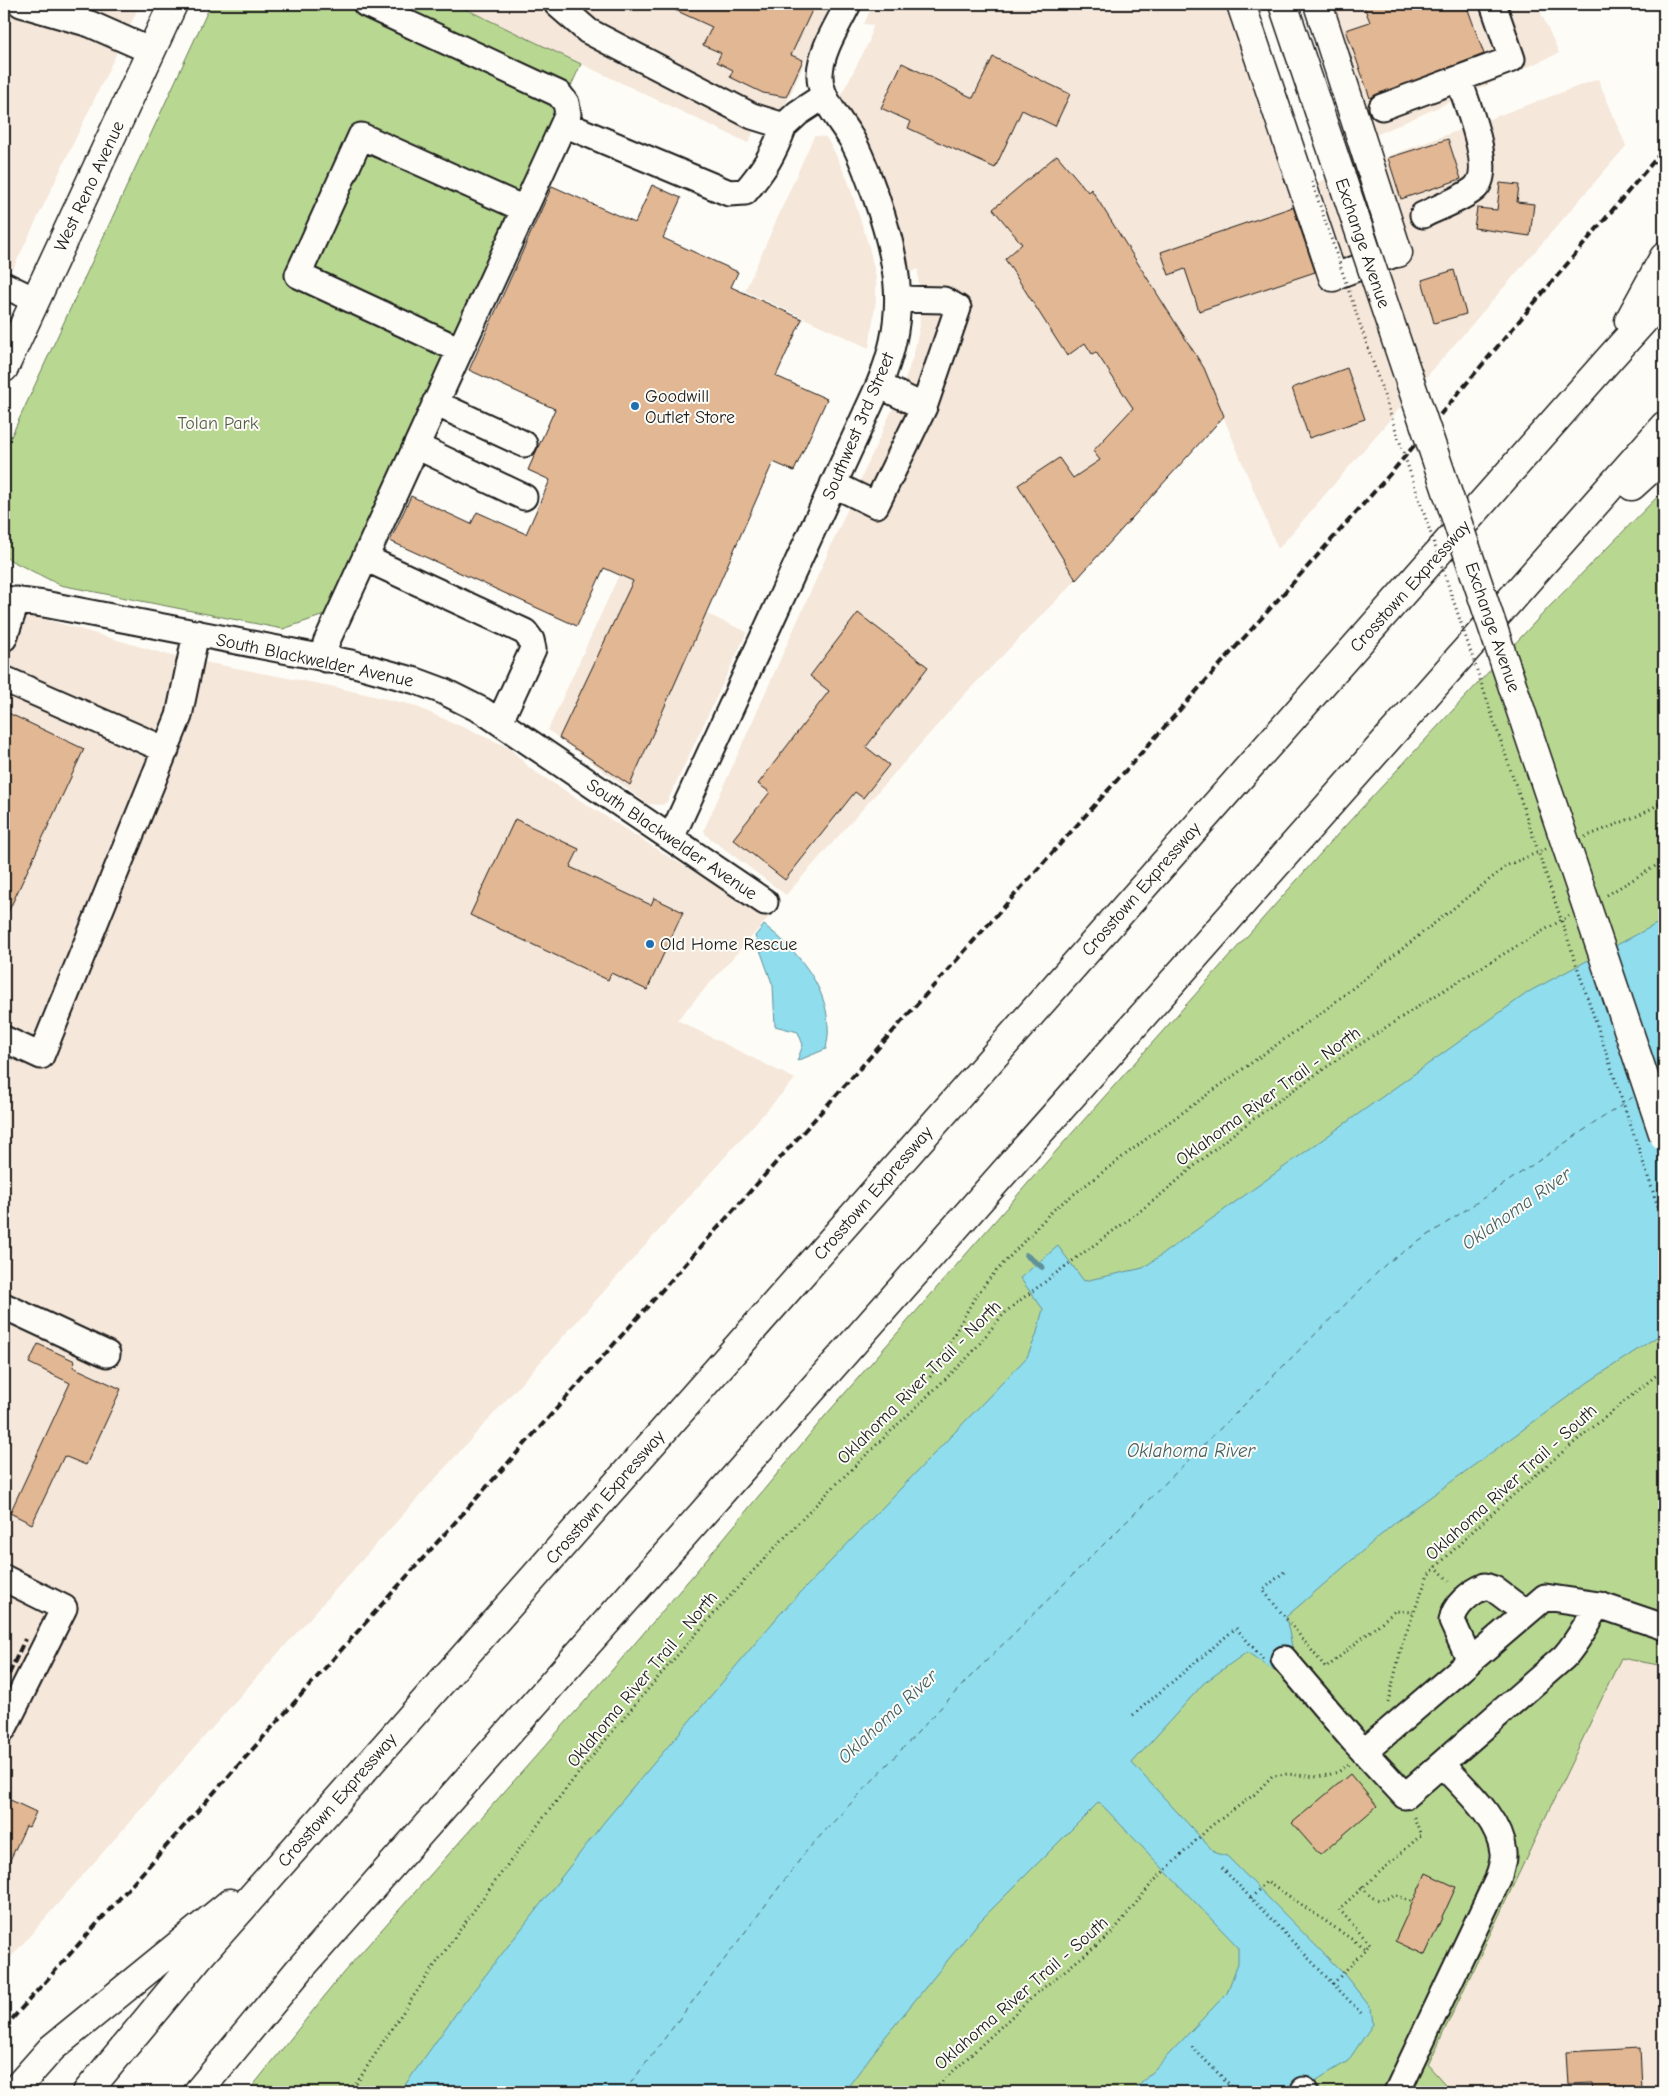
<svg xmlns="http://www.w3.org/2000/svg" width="1668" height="2096" font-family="'Comic Neue',sans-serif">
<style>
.built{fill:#f5e7d9}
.green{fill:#b8d892;stroke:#6a7a57}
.water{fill:#8fdded;stroke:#619099}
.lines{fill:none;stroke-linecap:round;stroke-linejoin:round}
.stream{stroke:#619099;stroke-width:5.5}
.ferry{stroke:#446065;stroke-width:1;stroke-dasharray:6 5;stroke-linecap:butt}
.building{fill:#e2b793;stroke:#1c1c1c}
.minor-casing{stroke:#1c1c1c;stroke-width:29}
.major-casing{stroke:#1c1c1c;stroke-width:31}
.highway-casing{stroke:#1c1c1c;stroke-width:31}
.path{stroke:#1c1c1c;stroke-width:3;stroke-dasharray:1 4;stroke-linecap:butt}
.minor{stroke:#fdfcf7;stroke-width:25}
.major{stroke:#fdfcf7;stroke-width:28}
.highway{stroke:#fdfcf7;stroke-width:28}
.rail{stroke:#1c1c1c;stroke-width:4;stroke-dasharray:8 4;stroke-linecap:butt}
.major-bridge-casing{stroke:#1c1c1c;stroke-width:31;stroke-linecap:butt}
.path-bridge{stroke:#1c1c1c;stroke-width:3;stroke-dasharray:1 4;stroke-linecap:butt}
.major-bridge{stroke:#fdfcf7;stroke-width:28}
.poi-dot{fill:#1f6fb2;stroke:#fdfcf7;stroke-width:2}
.labels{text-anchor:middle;stroke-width:4;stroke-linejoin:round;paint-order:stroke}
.street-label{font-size:18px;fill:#1c1c1c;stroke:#fdfcf7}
.poi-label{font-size:18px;fill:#1c1c1c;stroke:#fdfcf7;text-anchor:start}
.park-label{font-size:18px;fill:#535e45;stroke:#fdfcf7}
.water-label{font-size:19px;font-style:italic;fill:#446065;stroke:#fdfcf7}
</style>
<rect width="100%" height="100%" fill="#fdfcf7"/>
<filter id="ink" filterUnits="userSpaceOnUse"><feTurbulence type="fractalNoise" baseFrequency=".02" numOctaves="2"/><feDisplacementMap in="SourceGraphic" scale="10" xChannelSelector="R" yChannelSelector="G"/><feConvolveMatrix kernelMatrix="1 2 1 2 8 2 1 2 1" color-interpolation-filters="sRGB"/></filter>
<g filter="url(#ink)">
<path class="built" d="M4 4H140L13 269 4 265Z
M455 4H831L782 113 762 114 748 143Z
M873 4H1231L1294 191 1598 79 1626 146 1278 549 1223 416 1076 580 964 695 786 895 706 835 704 830 904 383 914 353 920 325 918 269 907 274 839 99 869 42 873 25 864 24Z
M1333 4H1537L1559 53 1376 135Z
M814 136 826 137 835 153 848 181 869 247 876 278V299L869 348 745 291Z
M619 575 747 632 667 802 662 805 648 804 548 730Z
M4 615 38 617 172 656 330 686 412 705 508 747 531 769 666 855 769 917 677 1020 795 1079 254 1680 4 1965Z
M1621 1658 1664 1666V2092H1452L1428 2065Z"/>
<path class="green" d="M211 4H455L581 64 330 613 283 629 60 585 4 557V452Z
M1664 490V1666L1621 1658 1428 2065 1452 2092H248L343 1973 601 1683 694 1574 825 1416 1042 1167 1345 826 1550 606Z"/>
<path class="water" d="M1664 920V1332L1587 1383 1396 1522 1286 1617 1293 1651 1273 1670 1247 1652 1204 1683 1132 1763 1215 1853 1227 1856 1344 1974 1371 2008 1373 2024 1348 2061 1297 2092H1133L1227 1993 1238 1963V1947L1099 1802 978 1923 886 2036 844 2092H400L457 2012 604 1822 780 1614 1027 1357 1036 1336 1043 1309 1020 1278 1058 1246 1084 1281 1143 1268 1530 991Z
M764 925C795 948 827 985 828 1026 829 1034 827 1042 826 1049L797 1061 803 1045 798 1032 775 1026 773 986 755 936Z"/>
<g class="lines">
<path class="stream" d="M1026 1255 1042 1267"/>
<path class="ferry" d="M1658 1080 1664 1076
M624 2092 808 1849 966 1681 1387 1263 1636 1095"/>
</g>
<path class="building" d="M662 4H815L791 55 803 60 786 97 763 93 730 77 733 70 717 62 721 53 703 45 712 27Z
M1363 4H1466L1484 54 1370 98 1346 30 1370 22Z
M993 57 1070 94 1055 126 1022 110 995 168 908 128 911 122 881 108 902 63 973 98Z
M1448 139 1461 179 1401 199 1388 158Z
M1057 155 1088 192 1091 189 1204 368 1224 416 1076 580 1018 485 1059 458 1073 478 1100 460 1093 451 1133 408 1096 352 1092 354 1085 343 1067 356 1005 259 1022 244 993 209Z
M1500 183 1519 185 1517 202 1534 204 1530 236 1474 228 1477 208 1497 210Z
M652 185 681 198 663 238 738 272 731 287 802 319 776 376 827 399 794 471 773 462 630 785 559 738 633 581 604 568 577 626 390 541 411 496 471 524 477 512 526 534 550 480 528 470 555 409 469 370 552 186 635 223Z
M1293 207 1315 272 1199 311 1185 269 1169 275 1161 252Z
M1454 270 1466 314 1434 323 1422 280Z
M1347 368 1365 419 1309 438 1292 388Z
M858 613 928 667 866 747 889 765 863 798 855 792 785 880 733 839 770 792 758 784 829 691 810 676Z
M4 711 84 749 4 921Z
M515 819 579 849 570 867 651 905 654 898 683 912 647 990 611 973 608 980 470 915Z
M38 1344 75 1361 73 1367 121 1389 86 1465 64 1456 32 1524 10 1513 70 1383 29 1363Z
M1350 1774 1377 1806 1320 1855 1292 1823Z
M4 1797 36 1812 29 1827 26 1826 4 1873Z
M1426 1873 1456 1887 1425 1955 1395 1941Z
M1640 2048 1642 2089 1593 2092 1592 2084 1568 2085 1566 2052Z"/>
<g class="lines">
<g class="minor-casing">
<path id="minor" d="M21 4 90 24 151 51
M557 4 588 31 752 116 784 126 798 113 824 96
M1382 107 1512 59 1493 4
M564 124 729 193 745 192C764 170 774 153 784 126
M1423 215C1439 207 1460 200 1474 189 1496 172 1466 102 1459 80
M1333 277 1398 253
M4 285 35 300
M460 350 298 275 361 136 524 209
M879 385 924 407
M435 403 524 444
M416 446 524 497
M833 484 876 505 924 407 958 308 944 300 898 299
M365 558 568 114 566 103 559 94 366 4
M4 599 44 604 351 663 416 681 443 691 483 711 765 902
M4 638 17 600
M325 659 326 643 365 558 525 632 531 640 533 649 500 721
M4 679 166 750
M671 838 879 385C908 316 900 266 876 197 868 177 862 156 851 138 839 118 819 98 820 74 821 50 838 25 848 4
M4 1039 41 1056 179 716 196 633
M4 1306 107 1354
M4 1578 64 1608 4 1728
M1284 1659 1353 1740 1405 1796 1564 1657C1578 1642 1587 1622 1599 1605
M1470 1661 1452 1621C1454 1605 1471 1592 1485 1586L1494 1589 1526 1613
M1364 1752 1545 1597 1599 1605 1664 1627
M1304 2090 1305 2092
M1397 2092 1498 1879C1500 1871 1504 1861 1503 1852 1499 1817 1464 1789 1442 1764"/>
</g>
<g class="major-casing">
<path id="major" d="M1241 4 1333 277
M1318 4 1398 253
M4 368 173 4"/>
</g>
<g class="highway-casing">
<path id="highway" d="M1629 321 1664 257
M1632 486 1664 457
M13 2092 52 2048 230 1903
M87 2092 198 1958 1610 358 1664 298
M198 2092 299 1970 1664 426"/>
</g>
<path class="path" d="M1585 837 1642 814 1664 801
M1607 895 1664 861
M930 1377 974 1299 989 1279 1053 1210 1154 1133 1325 1010 1508 865 1546 849
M1435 1566 1452 1584
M1284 1572 1263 1590 1326 1668 1395 1611 1413 1612
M1388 1702 1403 1641 1428 1575 1477 1527 1553 1460 1664 1369
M1133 1715 1236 1628 1264 1660
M1222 1868 1361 2013
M1362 1887C1374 1902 1379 1902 1396 1895L1413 1902
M1251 1898 1267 1881 1366 1949
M1333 1984 1370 1944 1339 1909 1421 1835 1413 1815
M1192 2047 1237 2092
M351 2092C482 1884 637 1690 808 1513 860 1459 915 1409 968 1357 982 1342 993 1325 1007 1311 1017 1302 1030 1293 1041 1285 1075 1258 1110 1234 1144 1208 1178 1182 1209 1151 1244 1126 1348 1049 1456 980 1569 916
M931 2092 1038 1992 1111 1934 1153 1882 1211 1826 1255 1794 1272 1776 1287 1774 1317 1777 1328 1775 1338 1772 1349 1764"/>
<use href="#minor" class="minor"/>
<use href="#major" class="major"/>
<use href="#highway" class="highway"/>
<path class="rail" d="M4 1685 25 1639
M4 2028 1391 473 1664 149"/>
<g class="major-bridge-casing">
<path id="major-bridge" d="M1283 4 1664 1136"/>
</g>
<path class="path-bridge" d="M1312 182 1664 1224"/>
<use href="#major-bridge" class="major-bridge"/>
</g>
</g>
<g class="poi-dot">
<circle cx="635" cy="406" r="5"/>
<circle cx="650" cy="944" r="5"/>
</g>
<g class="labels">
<g class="street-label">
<text transform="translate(89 186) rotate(-65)" y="6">West Reno Avenue</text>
<text transform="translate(1363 243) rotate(71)" y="6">Exchange Avenue</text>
<text transform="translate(858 426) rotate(-67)" y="6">Southwest 3rd Street</text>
<text transform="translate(1410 586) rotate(-48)" y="6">Crosstown Expressway</text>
<text transform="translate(1493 627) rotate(71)" y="6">Exchange Avenue</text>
<text transform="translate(315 660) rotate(12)" y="6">South Blackwelder Avenue</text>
<text transform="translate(672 839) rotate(34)" y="6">South Blackwelder Avenue</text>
<text transform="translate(1141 889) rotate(-49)" y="6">Crosstown Expressway</text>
<text transform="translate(1268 1096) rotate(-36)" y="6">Oklahoma River Trail - North</text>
<text transform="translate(873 1193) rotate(-49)" y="6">Crosstown Expressway</text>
<text transform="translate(919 1382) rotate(-45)" y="6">Oklahoma River Trail - North</text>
<text transform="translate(1511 1482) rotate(-42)" y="6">Oklahoma River Trail - South</text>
<text transform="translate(605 1497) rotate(-49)" y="6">Crosstown Expressway</text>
<text transform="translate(642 1679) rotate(-50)" y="6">Oklahoma River Trail - North</text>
<text transform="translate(337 1800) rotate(-49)" y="6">Crosstown Expressway</text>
<text transform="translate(1021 1993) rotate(-41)" y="6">Oklahoma River Trail - South</text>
</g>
<g class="poi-label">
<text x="645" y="402">Goodwill<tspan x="645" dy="21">Outlet Store</tspan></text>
<text x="660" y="950">Old Home Rescue</text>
</g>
<g class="park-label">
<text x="218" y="429">Tolan Park</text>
</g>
<g class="water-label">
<text transform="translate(1516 1208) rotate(-35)" y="7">Oklahoma River</text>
<text x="1191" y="1457">Oklahoma River</text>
<text transform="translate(887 1716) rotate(-43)" y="7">Oklahoma River</text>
</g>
</g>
<rect width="1668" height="2096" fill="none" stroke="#fdfcf7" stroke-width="20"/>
<rect x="10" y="10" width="1648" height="2076" fill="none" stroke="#1c1c1c" stroke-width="2" filter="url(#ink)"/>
</svg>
